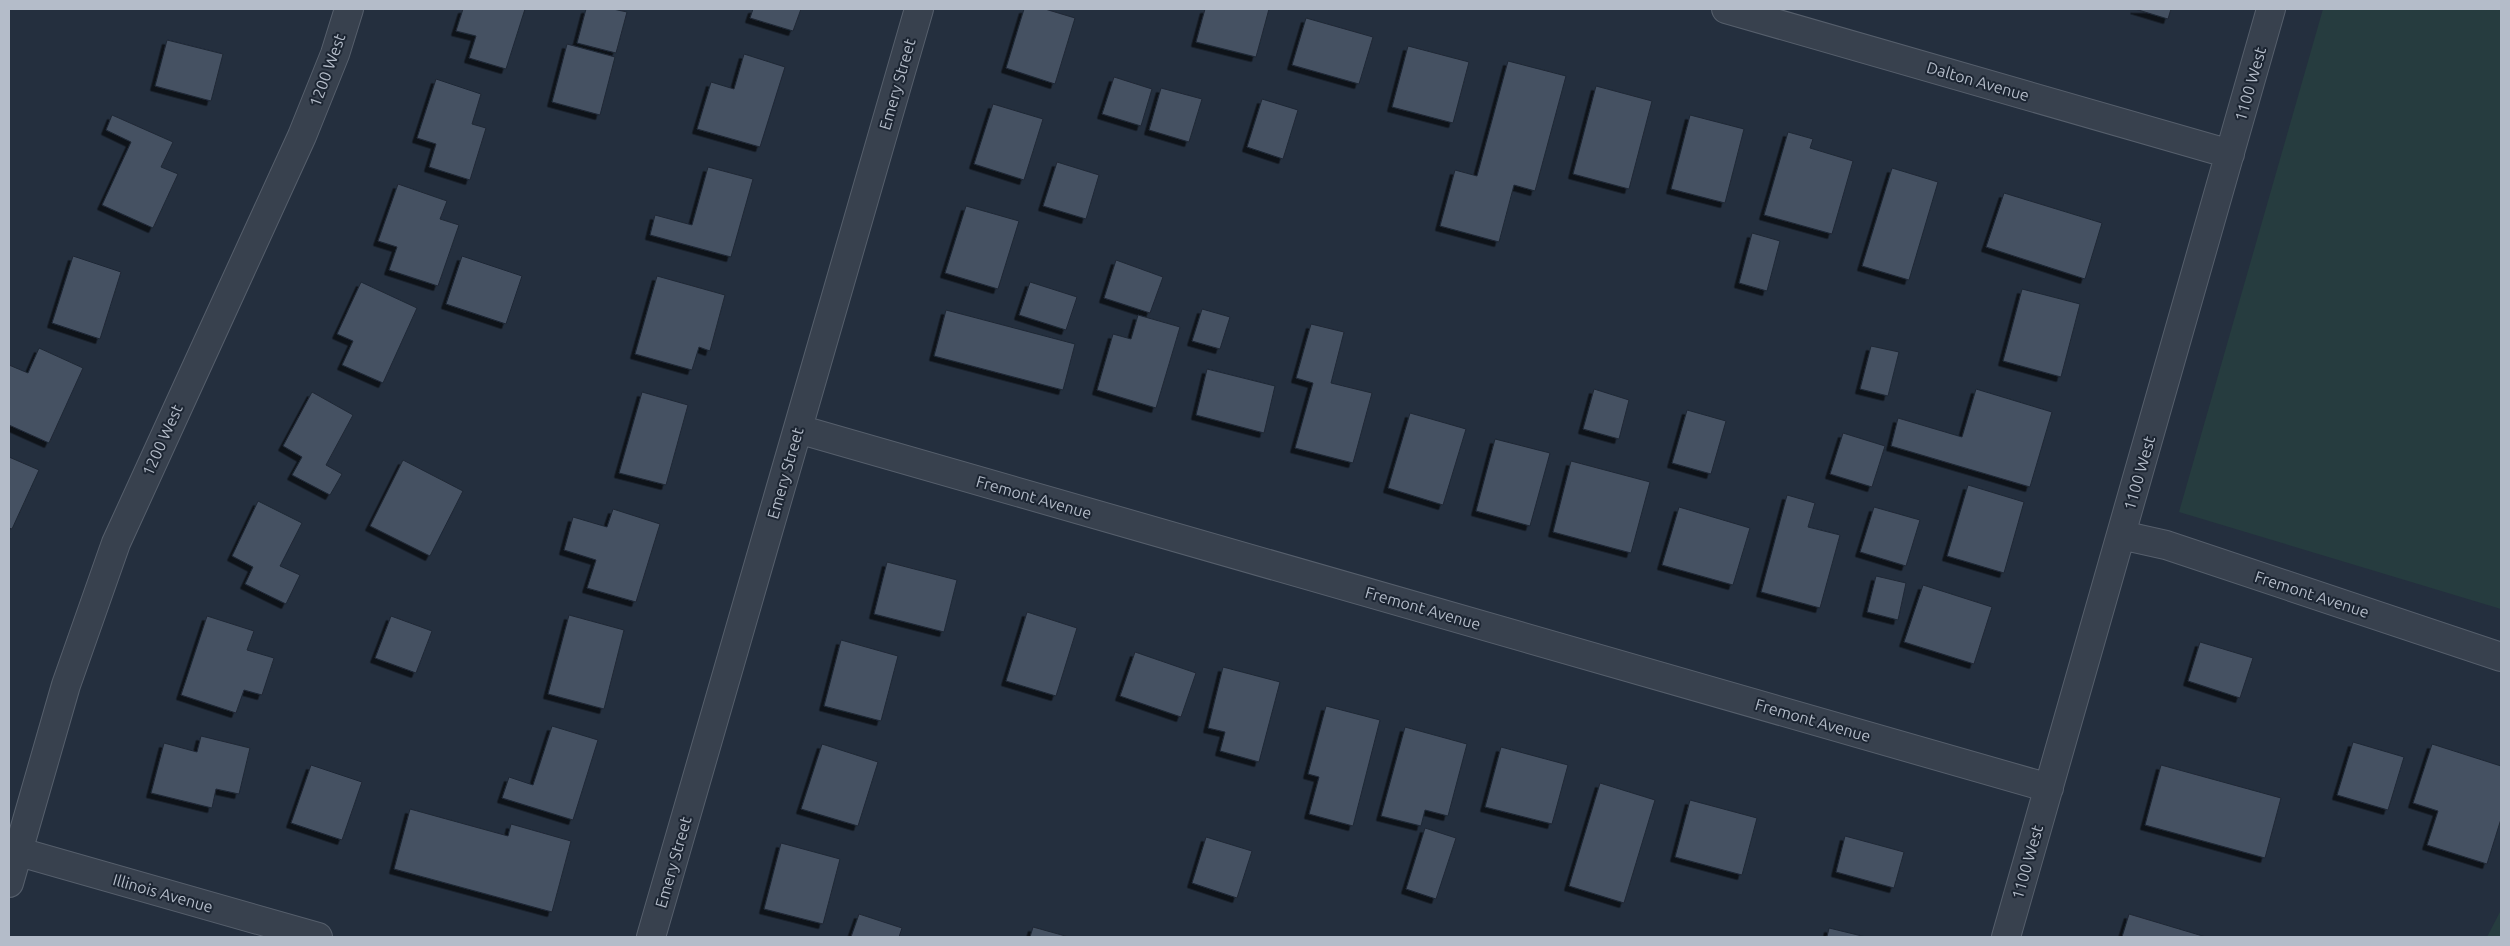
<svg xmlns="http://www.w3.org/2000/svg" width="2510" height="946" font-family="Ubuntu,sans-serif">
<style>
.green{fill:#263c3f}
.building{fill:#455162;stroke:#1f2835;filter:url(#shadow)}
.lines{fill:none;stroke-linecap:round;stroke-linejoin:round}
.street-casing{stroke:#565f6c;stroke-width:30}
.street{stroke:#38414e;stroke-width:28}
.labels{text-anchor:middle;stroke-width:4;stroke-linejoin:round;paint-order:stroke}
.street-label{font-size:16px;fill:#b4bcc9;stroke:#1d2633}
</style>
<defs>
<filter id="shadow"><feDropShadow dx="-4.5" dy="4.5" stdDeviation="0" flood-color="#0009"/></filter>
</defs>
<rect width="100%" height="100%" fill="#242f3e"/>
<path class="green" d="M2323 9H2501V609L2179 512Z
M2501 910V937H2487Z"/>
<path class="building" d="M463 9H525L506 69 469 58 476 36 456 31Z
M586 9H613L627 12 616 53 577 43Z
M753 9H801L793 31 750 18Z
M1024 9H1045L1075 18 1055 84 1006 68Z
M1205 9H1269L1256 57 1196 42Z
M2135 9H2171L2168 19Z
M1306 18 1373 37 1359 84 1292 65Z
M167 40 223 54 211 101 155 86Z
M567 44 615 57 600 115 552 102Z
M1408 46 1469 62 1453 123 1392 107Z
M744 54 785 67 760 147 697 129 711 82 734 89Z
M1508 61 1566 76 1535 191 1514 185 1499 242 1440 226 1455 170 1477 176Z
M1114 77 1152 89 1141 126 1102 114Z
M436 79 481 94 472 124 486 128 470 180 429 167 436 144 417 138Z
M1596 86 1652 101 1629 189 1573 174Z
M1161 88 1202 99 1189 142 1149 130Z
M1262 99 1298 110 1283 159 1247 147Z
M993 104 1043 119 1024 180 974 164Z
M112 115 173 142 161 167 178 174 153 228 102 205 131 142 106 130Z
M1690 115 1744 129 1725 203 1671 189Z
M1788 132 1813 139 1810 148 1853 161 1832 234 1764 215Z
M1057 162 1099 175 1086 219 1043 206Z
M708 167 753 179 731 257 650 235 655 215 692 225Z
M1892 168 1938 182 1909 280 1862 266Z
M398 184 447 201 440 219 459 225 438 286 389 270 397 247 378 241Z
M2004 193 2102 223 2085 279 1986 247Z
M966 206 1019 221 998 289 945 273Z
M1752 233 1780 241 1767 291 1739 283Z
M73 256 121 272 100 339 52 323Z
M462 256 522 276 506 324 446 304Z
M1116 260 1163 277 1150 313 1104 298Z
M657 276 725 295 710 351 699 347 692 370 635 354Z
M361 282 417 308 383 383 342 365 353 341 337 334Z
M1030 282 1077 297 1066 330 1019 315Z
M2022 289 2080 304 2061 377 2003 361Z
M1202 309 1230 317 1220 349 1192 341Z
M946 310 1075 344 1063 390 934 356Z
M1138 315 1180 327 1156 408 1097 390 1113 334 1131 339Z
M1311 324 1344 332 1331 383 1372 393 1353 463 1295 448 1313 383 1296 378Z
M1871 346 1899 352 1888 396 1860 389Z
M39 348 83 368 49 443 9 425V365L28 373Z
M1207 369 1275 386 1264 433 1196 415Z
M1594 389 1629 400 1619 439 1583 429Z
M1976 389 2052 412 2030 487 1891 446 1898 418 1962 437Z
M312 392 353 415 326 465 342 474 330 495 292 475 302 457 283 446Z
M642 392 688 405 666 485 619 473Z
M1687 410 1726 421 1711 474 1672 463Z
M1410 413 1466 429 1443 505 1388 488Z
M1843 433 1885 446 1872 487 1830 474Z
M1495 439 1550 453 1530 526 1476 511Z
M9 457 39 470 12 529 9 528Z
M403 460 463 491 430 556 370 526Z
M1571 461 1650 482 1631 553 1553 532Z
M1968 485 2024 502 2004 573 1947 556Z
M1787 495 1815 503 1808 527 1840 535 1820 608 1761 592Z
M258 501 302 523 280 566 300 575 286 604 245 584 253 567 232 556Z
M1679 507 1750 528 1733 585 1662 565Z
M1874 507 1920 520 1906 566 1860 552Z
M613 509 660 524 636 602 587 588 596 560 564 550 573 517 607 527Z
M887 562 957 580 944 632 874 614Z
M1876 576 1906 583 1898 620 1867 612Z
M1923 585 1992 607 1974 664 1904 642Z
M1027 612 1077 628 1056 696 1006 681Z
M569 615 624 630 604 709 548 694Z
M207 616 254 631 247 650 274 658 262 695 244 690 236 713 181 695Z
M391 616 432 631 416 673 375 658Z
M841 640 898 656 881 721 824 706Z
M2200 642 2253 658 2240 698 2188 681Z
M1135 652 1196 673 1181 717 1120 696Z
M1223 667 1280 682 1259 762 1220 751 1225 732 1208 728Z
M1326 706 1380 720 1353 826 1309 814 1319 777 1308 774Z
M552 726 598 740 573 820 502 798 509 777 533 785Z
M1405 727 1467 744 1448 816 1425 810 1421 826 1381 816Z
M201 736 250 748 239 794 216 789 212 808 151 793 164 743 197 752Z
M2353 742 2404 757 2388 810 2337 795Z
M822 744 878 762 858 826 801 809Z
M2432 744 2501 766V819L2487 864 2427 845 2438 811 2413 803Z
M1501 747 1568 765 1552 824 1485 807Z
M311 765 362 782 342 840 291 823Z
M2161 765 2281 798 2265 858 2145 825Z
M1600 783 1655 800 1624 903 1569 886Z
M1690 800 1757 818 1742 875 1675 857Z
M410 809 508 836 511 824 571 841 552 912 394 869Z
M1425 828 1456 838 1436 899 1406 889Z
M1845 836 1904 852 1894 888 1836 872Z
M1206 837 1252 851 1237 898 1192 883Z
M781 843 840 859 823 924 764 909Z
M859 914 902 928 899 937H851Z
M2129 914 2206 937H2122Z
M1033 927 1069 937H1030Z
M1829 928 1866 937H1827Z"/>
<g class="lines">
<g class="street-casing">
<path id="street" d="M1726 9 2230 154
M798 429 2049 788
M2121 535 2166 545 2501 657
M9 849 318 937
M9 883 66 685 116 543 302 136 335 54 349 9
M651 937 919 9
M2006 937 2271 9"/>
</g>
<use href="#street" class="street"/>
</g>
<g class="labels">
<g class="street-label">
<text transform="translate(327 70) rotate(-70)" y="6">1200 West</text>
<text transform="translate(1978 81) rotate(16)" y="6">Dalton Avenue</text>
<text transform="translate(897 84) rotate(-74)" y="6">Emery Street</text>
<text transform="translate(2250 84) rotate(-74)" y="6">1100 West</text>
<text transform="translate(162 440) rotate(-66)" y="6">1200 West</text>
<text transform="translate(785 473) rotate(-74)" y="6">Emery Street</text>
<text transform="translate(2139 473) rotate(-74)" y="6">1100 West</text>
<text transform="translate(1034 497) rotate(16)" y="6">Fremont Avenue</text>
<text transform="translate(2312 594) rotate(18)" y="6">Fremont Avenue</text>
<text transform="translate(1423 608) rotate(16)" y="6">Fremont Avenue</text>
<text transform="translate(1813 720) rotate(16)" y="6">Fremont Avenue</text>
<text transform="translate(673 862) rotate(-74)" y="6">Emery Street</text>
<text transform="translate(2027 862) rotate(-74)" y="6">1100 West</text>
<text transform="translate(163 893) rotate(16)" y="6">Illinois Avenue</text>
</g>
</g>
<rect width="2510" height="946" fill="none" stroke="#b4bcc9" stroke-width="20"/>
</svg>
